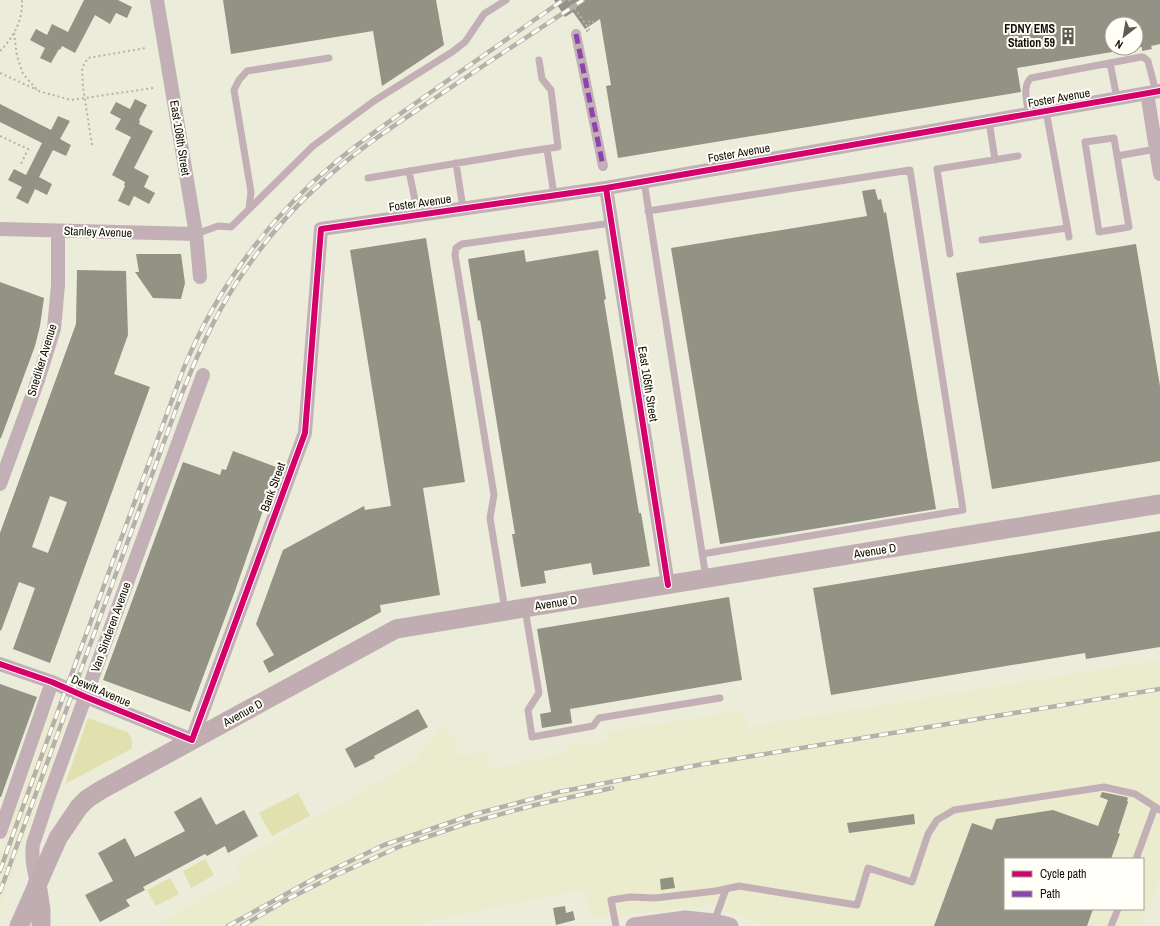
<svg xmlns="http://www.w3.org/2000/svg" width="1160" height="926" font-family="'Archivo Narrow',sans-serif">
<style>
.built{fill:#ebecce;fill-rule:evenodd}
.green{fill:#e0e1af}
.building{fill:#929285;fill-rule:evenodd}
.lines{fill:none;stroke-linecap:round;stroke-linejoin:round}
.path{stroke:#b9b0ae;stroke-width:2;stroke-dasharray:2 3;stroke-linecap:butt}
.service{stroke:#c2b0b6;stroke-width:7}
.pedestrian{stroke:#c2b0b6;stroke-width:10}
.minor{stroke:#c2b0b6;stroke-width:14}
.tertiary{stroke:#c2b0b6;stroke-width:17}
.secondary{stroke:#bfadb2;stroke-width:19}
.rail-casing{stroke:#b6b0aa;stroke-width:4.5}
.rail{stroke:#fffff8;stroke-width:3;stroke-dasharray:9;stroke-linecap:butt}
.path-bridge{stroke:#b9b0ae;stroke-width:2;stroke-dasharray:2 3;stroke-linecap:butt}
.quiet{stroke:#8e44ad;stroke-width:5;stroke-dasharray:10 5;stroke-linecap:butt}
.cycleway-casing{stroke:#fffff8;stroke-width:8}
.cycleway{stroke:#d6006c;stroke-width:6}
.labels{text-anchor:middle;stroke-width:4;stroke-linejoin:round;paint-order:stroke}
.poi-label{font-size:12px;font-weight:bold;fill:#0f0f05;stroke:#fffff8;text-anchor:end}
.street-label{font-size:12px;fill:#0f0f05;stroke:#fffff8}
</style>
<rect width="100%" height="100%" fill="#ececdb"/>
<path class="built" d="M1160 659V878L1141 926H768L710 905 593 918 583 890 420 923V926H157L179 911 241 878 235 863 415 761 442 725 454 736 459 756 485 751 490 769 568 752V746L609 741 607 732 744 710 748 727ZM1005 859H1143V909H1005Z
M54 705 71 711 0 908V854Z"/>
<path class="green" d="M88 718 127 732C133 738 133 742 131 749L65 784Z
M298 793 310 816 272 836 259 813Z
M205 859 214 875 191 888 183 871Z
M170 878 179 894 156 906 147 890Z"/>
<path class="building" d="M84 0H118L132 7 127 18 116 13 110 24 95 15 75 53 62 46 60 50 59 49 51 63 40 58 45 48 30 40 36 29 47 35 52 24 68 32Z
M223 0H436L444 45 382 86 373 31 231 54Z
M554 0H1160V44L1151 46 1152 49 1142 51V47L1136 48V24H1112V52L1017 68 1021 92 618 158 606 86 611 85 600 19 585 29 573 12 565 17Z
M135 99 147 105 139 120 140 121 139 124 153 131 134 168 149 176 144 187 155 193 149 204 134 196 129 206 118 201 125 186 124 185 125 182 112 175 131 137 115 129 121 119 110 113 116 102 130 109Z
M0 104 51 130 58 116 70 121 60 139 71 145 66 156 53 150 39 177 52 184 47 195 35 189 28 204 16 198 22 187 8 180 14 169 26 175 42 143 0 122Z
M875 189 878 200 881 199 884 213 886 212 936 509 720 544 671 248 867 216 862 191Z
M426 238 465 482 423 488 440 595 380 605 381 612 269 673 263 661 274 655 256 624 283 550 364 506 365 510 391 506 350 250Z
M1136 244 1160 386V461L992 489 956 273Z
M524 250 526 262 598 250 606 299 604 300 639 513H641L650 566 593 575 591 563 544 571 546 583 521 587 512 534H515L480 320 478 321 468 259Z
M136 254H181L185 283 181 299 153 298 135 272H139Z
M77 270 126 271 128 335 114 374 150 387 50 663 13 649 35 588 19 582 1 631 0 630V533L76 324ZM50 496 67 502 48 553 32 547Z
M0 282 44 298 40 326 35 346 1 438H0Z
M233 451 276 467 267 492 269 493 235 591 190 712 103 680 183 462 220 475 222 469 226 470Z
M1160 531V647L1086 659 1085 653 831 695 813 588Z
M729 597 742 680 570 709 572 723 542 728 540 714 551 712 537 629Z
M0 684 37 697 1 797H0Z
M418 709 428 727 374 756 375 758 355 768 345 749Z
M1102 792 1126 797 1128 798 1127 801 1128 802 1118 833 1120 834 1111 859H1005V909H1093L1087 926H934L972 823 992 830 996 819 1053 810 1098 826 1108 800 1100 797Z
M201 797 216 825 244 810 258 836 228 853 225 846 207 856 205 854 143 887 145 890 126 900 130 906 100 922 85 895 113 881 98 853 125 838 135 857 185 831 174 812Z
M914 814 915 824 849 833 847 823Z
M673 877 675 888 661 890 660 879Z
M565 906 566 913 573 911 575 920 556 925 553 908Z"/>
<g class="lines">
<path class="path" d="M586 31H590L586 24 591 20 593 22 589 25
M14 33 17 56 23 74 38 91 71 100 153 88
M0 51C14 37 23 20 22 0
M0 73 37 90
M0 136 28 149 21 164
M92 145 83 87 82 68 88 58 146 48"/>
<path class="service" d="M1110 63 1117 98
M1046 111 1069 237
M1029 114C1027 104 1022 85 1031 78L1141 57H1143L1148 61 1156 92
M989 121 995 160
M1114 138 1129 227 1099 232 1085 142Z
M547 149 554 195
M1117 156 1156 149
M456 163 463 208
M409 171 418 215
M368 178 524 152 558 147 551 90 542 79 539 60
M644 181 706 578
M249 209 251 192 234 90 239 80 247 71 329 58
M648 211 910 170 963 510 702 554
M196 234 218 226 231 227 313 146 374 101 452 52 465 42 484 14 506 0
M982 240 1067 228
M950 254 937 169 1018 156
M525 609 539 693 528 710 532 737 593 726 599 718 720 698
M505 610 490 518 494 495 455 255 456 248 462 244 612 223
M1136 859 1155 807
M714 922 726 889
M616 926 611 900 630 897 655 898 716 891 739 886 857 905 868 868 912 882 928 834 937 820 954 810 1104 787 1135 794 1160 810
M1111 926 1118 909"/>
<path class="pedestrian" d="M576 34 603 166"/>
<path class="minor" d="M157 0 196 234 200 277
M1147 93 1160 174
M606 188 668 585
M0 229 196 234
M0 484 38 380 54 329 58 285V231
M0 664 52 682 86 697 192 740 305 433 321 229 606 188 1160 91
M0 832 52 682
M37 883C34 870 31 858 33 844L48 799 203 375"/>
<path class="tertiary" d="M634 926 685 919 714 922 730 926"/>
<path class="secondary" d="M37 884 41 910V926
M19 926 58 838 79 807 87 799 101 790 396 629 1160 504"/>
<g class="rail-casing">
<path id="rail" d="M0 871 21 812 183 370C216 289 269 217 337 161 368 135 402 113 434 90 477 60 520 30 563 0
M0 892 176 409C195 359 216 310 248 266 269 236 293 208 320 184 357 149 401 121 444 92 490 61 536 31 583 0
M228 926 317 877 384 845 475 814 559 792 698 765 1160 689
M242 926 288 899 334 876 403 845 468 823 535 805 612 788"/>
</g>
<use href="#rail" class="rail"/>
<path class="path-bridge" d="M569 0 587 26 589 25"/>
<path class="quiet" d="M576 34 603 166"/>
<g class="cycleway-casing">
<path id="cycleway" d="M606 188 668 585
M0 664 52 682 86 697 192 740 305 433 321 229 606 188 1160 91"/>
</g>
<use href="#cycleway" class="cycleway"/>
</g>
<defs>
<g id="building-bare" transform="scale(1.38)"><path d="M-4-6H4V6H1V3H-1V6H-4ZM-2.5-4.3h1.7v1.8h-1.7ZM.8-4.3h1.7v1.8H.8ZM-2.5-1h1.7V.8h-1.7ZM.8-1h1.7V.8H.8Z" fill="#5c5c50" stroke="#fffff8" stroke-width="2.5" paint-order="stroke"/></g>
</defs>
<g fill-rule="evenodd">
<use href="#building-bare" x="1068" y="36"/>
</g>
<g class="labels">
<g class="poi-label">
<text x="1055" y="33">FDNY EMS<tspan x="1055" dy="14">Station 59</tspan></text>
</g>
<g class="street-label">
<text transform="translate(1059 98) rotate(-10)" y="4">Foster Avenue</text>
<text transform="translate(180 138) rotate(81)" y="4">East 108th Street</text>
<text transform="translate(739 153) rotate(-10)" y="4">Foster Avenue</text>
<text transform="translate(420 203) rotate(-8)" y="4">Foster Avenue</text>
<text transform="translate(98 232) rotate(2)" y="4">Stanley Avenue</text>
<text transform="translate(42 360) rotate(-73)" y="4">Snediker Avenue</text>
<text transform="translate(648 384) rotate(81)" y="4">East 105th Street</text>
<text transform="translate(273 487) rotate(-70)" y="4">Bank Street</text>
<text transform="translate(875 551) rotate(-9)" y="4">Avenue D</text>
<text transform="translate(556 603) rotate(-9)" y="4">Avenue D</text>
<text transform="translate(111 627) rotate(-70)" y="4">Van Sinderen Avenue</text>
<text transform="translate(101 691) rotate(23)" y="4">Dewitt Avenue</text>
<text transform="translate(243 713) rotate(-29)" y="4">Avenue D</text>
</g>
</g>
<rect x="1004" y="858" width="140" height="52" fill="#fffff8" stroke="#9f9f97"/>
<rect x="1012" y="871" width="20" height="6" fill="#d6006c" stroke="#9f9f97"/>
<text x="1040" y="878" font-size="12" fill="#0f0f05">Cycle path</text>
<rect x="1012" y="891" width="20" height="6" fill="#8e44ad" stroke="#9f9f97"/>
<text x="1040" y="898" font-size="12" fill="#0f0f05">Path</text>
<g transform="translate(1124 36) rotate(211)"><circle r="19" fill="#fffff8" stroke="#9f9f97"/>
<path d="M0-3L7 15L0 10L-7 15Z" fill="#5c5c50"/>
<text y="-6" font-size="11" font-weight="bold" text-anchor="middle" fill="#0f0f05">N</text>
</g>
</svg>
